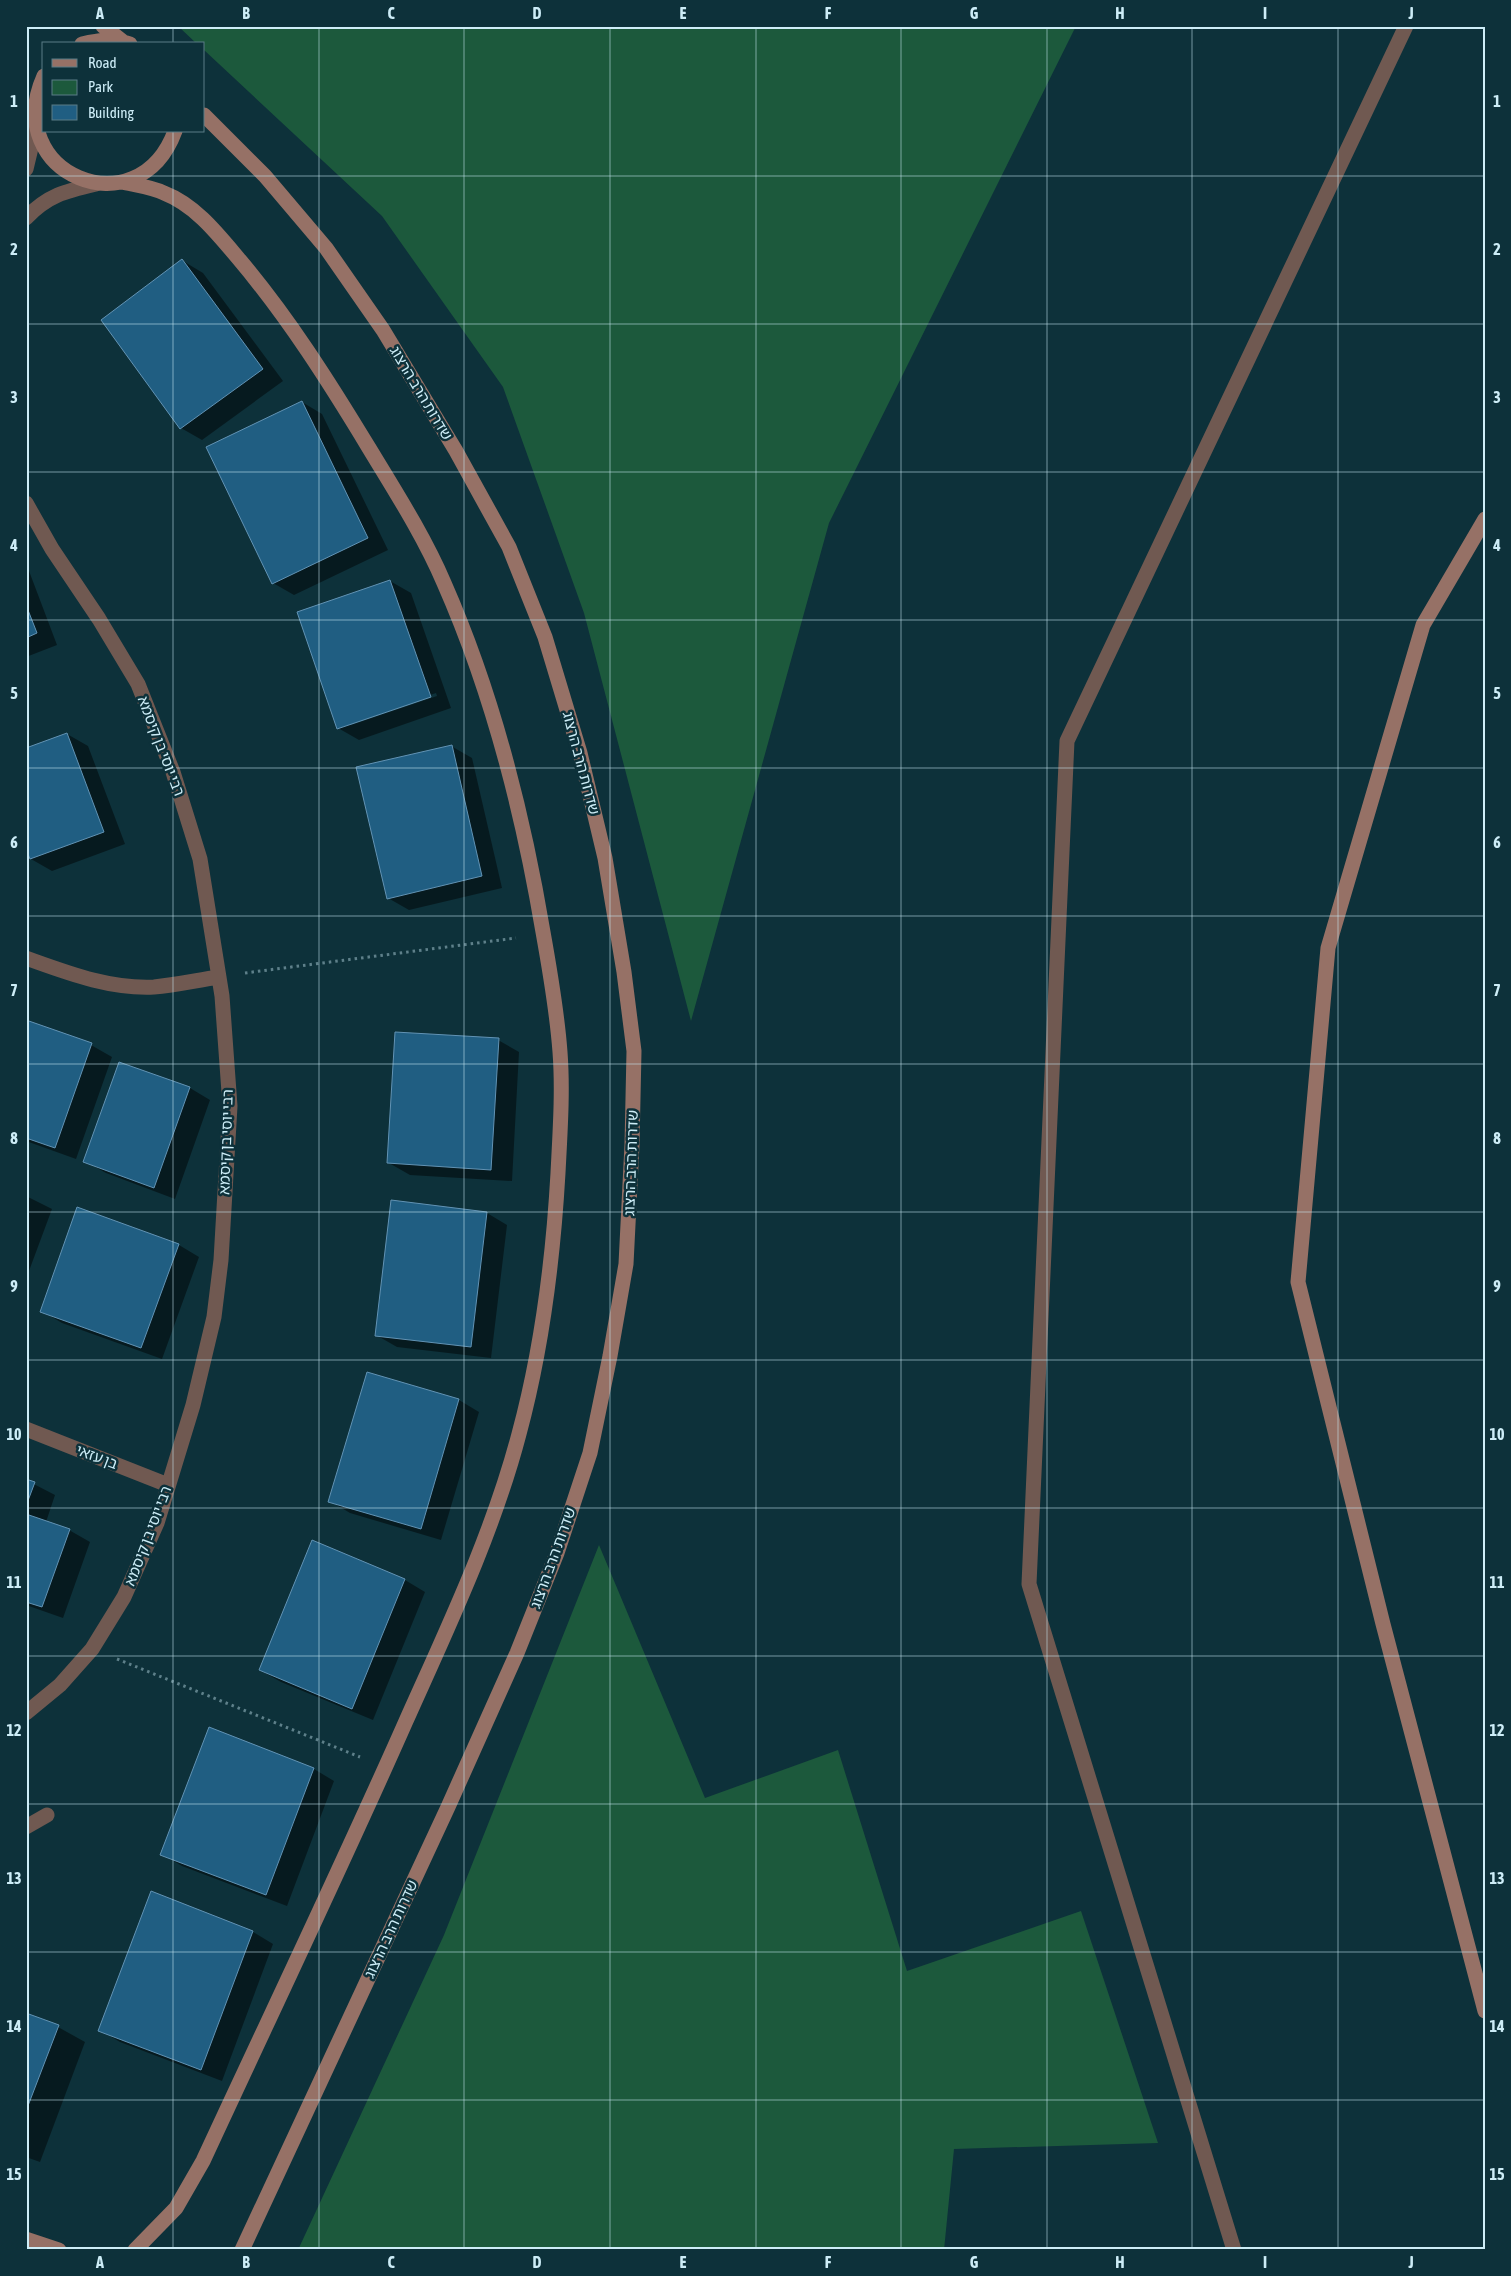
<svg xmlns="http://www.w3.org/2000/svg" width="1511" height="2276" font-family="'Asap Condensed','Noto Sans Hebrew',sans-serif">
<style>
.green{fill:#1c593c}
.shadow{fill:#0007;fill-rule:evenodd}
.building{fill:#205e82;stroke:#6293b4}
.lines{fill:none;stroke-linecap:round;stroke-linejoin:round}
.path{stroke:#5e808a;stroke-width:3;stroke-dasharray:2.5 4;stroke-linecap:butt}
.lane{stroke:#705951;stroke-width:15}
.street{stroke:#705951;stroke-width:15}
.secondary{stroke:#967166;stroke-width:15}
.grid{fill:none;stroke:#cdedf7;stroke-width:1;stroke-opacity:0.55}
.labels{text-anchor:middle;stroke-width:5;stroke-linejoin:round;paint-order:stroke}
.street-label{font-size:15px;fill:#cdedf7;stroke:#0d313a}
.neatline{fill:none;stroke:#cdedf7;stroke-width:2}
.grid-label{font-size:16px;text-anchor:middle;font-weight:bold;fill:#cdedf7}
</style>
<rect width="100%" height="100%" fill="#0d313a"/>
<path class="green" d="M178 26H1076L829 523 691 1021 584 613 503 387 382 216 204 50V44H197Z
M599 1545 705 1798 838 1750 907 1971 1081 1911 1158 2143 954 2149 944 2250H298L444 1935Z"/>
<path class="shadow" d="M183 261 203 273 283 381 202 440 181 428Z
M302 402 322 414 388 550 294 595 273 583Z
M26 563 57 645 26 657Z
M390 581 411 593 451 708 359 740 338 728ZM436 693 437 696 351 725V723Z
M67 734 88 746 125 844 52 871 31 859 26 845Z
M451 746 472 758 502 888 409 910 388 898Z
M26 1021 91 1045 112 1057 76 1159 26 1141Z
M498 1040 519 1052 512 1181 410 1175 389 1163Z
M190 1088 210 1100 175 1199 106 1173 85 1161Z
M26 1196 52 1209 26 1279Z
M78 1209 179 1245 199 1257 162 1359 62 1323 42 1311Z
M487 1213 507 1225 491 1358 397 1347 376 1335Z
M368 1373 459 1400 479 1412 441 1540 350 1513 330 1501Z
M26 1480 55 1495 46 1522 69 1530 90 1542 63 1618 26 1605Z
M312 1542 405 1580 425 1592 373 1720 281 1682 260 1670Z
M314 1769 334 1781 287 1906 182 1866 162 1854Z
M151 1893 253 1932 273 1944 222 2081 120 2042 100 2030Z
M26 2014 58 2027 85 2042 40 2162 26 2157Z"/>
<path class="building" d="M182 259 263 369 180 429 101 320Z
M302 401 368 538 272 584 206 447Z
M390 580 431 697 337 729 297 612Z
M26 605 37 633 26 638Z
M67 733 104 832 30 859 26 849V748Z
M452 745 482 876 387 899 356 767Z
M26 1020 92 1043 55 1148 26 1138Z
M395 1032 499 1038 491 1170 387 1163Z
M119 1062 190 1087 154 1188 83 1162Z
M391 1200 487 1212 471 1347 375 1336Z
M77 1207 179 1244 141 1348 40 1312Z
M367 1372 459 1399 421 1529 328 1502Z
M26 1479 35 1482 26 1506Z
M26 1514 70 1529 42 1607 26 1602Z
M312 1540 405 1579 352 1709 259 1670Z
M209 1727 314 1768 266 1895 160 1855Z
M151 1891 253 1931 201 2070 98 2031Z
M26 2013 59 2025 26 2111Z"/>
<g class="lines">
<path class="path" d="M245 973 516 938
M117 1659 360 1757"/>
<path class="lane" d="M26 1827 47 1815
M1234 2250 1029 1584 1067 741 1406 26"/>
<path class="street" d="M26 169 36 127
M26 218C48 195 66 191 96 184
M26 503 52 549 99 619 138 684 173 772 200 859 222 996 230 1106 221 1260 214 1317 193 1405 157 1523 124 1597 92 1649 60 1685 26 1713
M26 958C68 973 109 989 154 987 176 985 198 980 219 977
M26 1429 168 1485"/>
<path class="secondary" d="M103 26 122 41
M82 44C99 40 114 38 130 44
M44 76C0 174 138 231 175 131
M204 115 265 176 326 248 383 330 456 451 509 547 545 637 580 753 605 858 624 972 634 1051 632 1145 626 1264 610 1356 590 1453 557 1553 517 1653 448 1807 242 2250
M122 182C135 185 151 187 164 193 195 205 217 233 238 258 288 317 329 382 369 448 395 491 424 536 444 583 493 694 523 813 543 932 550 971 557 1011 560 1052 563 1091 560 1133 558 1173 553 1261 542 1349 519 1434 493 1533 448 1627 406 1721 341 1868 271 2014 203 2161L176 2208 135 2250
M1485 519 1423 625 1328 948 1298 1282 1383 1624 1485 2011
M26 2239 59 2250"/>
</g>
<path class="grid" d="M173 26V44M319 26V2250M464 26V2250M610 26V2250M756 26V2250M901 26V2250M1047 26V2250M1192 26V2250M1338 26V2250M173 131V2250M26 176H1485M26 324H1485M26 472H1485M26 620H1485M26 768H1485M26 916H1485M26 1064H1485M26 1212H1485M26 1360H1485M26 1508H1485M26 1656H1485M26 1804H1485M26 1952H1485M26 2100H1485"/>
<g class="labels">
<g class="street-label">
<text transform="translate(421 393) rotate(59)" y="5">שדרות הרב הרצוג</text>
<text transform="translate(161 746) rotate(69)" y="5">רבי יוסי בן קיסמא</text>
<text transform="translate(581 763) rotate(75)" y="5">שדרות הרב הרצוג</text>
<text transform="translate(226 1142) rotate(-88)" y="5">רבי יוסי בן קיסמא</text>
<text transform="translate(631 1163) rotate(-88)" y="5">שדרות הרב הרצוג</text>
<text transform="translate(97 1457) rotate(21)" y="5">בן עזאי</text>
<text transform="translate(148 1536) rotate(-69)" y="5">רבי יוסי בן קיסמא</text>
<text transform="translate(553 1558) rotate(-70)" y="5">שדרות הרב הרצוג</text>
<text transform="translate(391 1929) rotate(-65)" y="5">שדרות הרב הרצוג</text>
</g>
</g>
<rect width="1511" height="2276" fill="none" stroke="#0d313a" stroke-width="55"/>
<rect x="42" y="42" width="162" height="90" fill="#0d313a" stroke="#5a7c86"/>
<rect x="52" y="59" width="25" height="8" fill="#967166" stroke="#5a7c86"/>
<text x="88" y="68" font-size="15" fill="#cdedf7">Road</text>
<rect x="52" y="80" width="25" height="15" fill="#1c593c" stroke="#5a7c86"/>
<text x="88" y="92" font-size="15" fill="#cdedf7">Park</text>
<rect x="52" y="105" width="25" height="15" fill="#205e82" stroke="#5a7c86"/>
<text x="88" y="118" font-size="15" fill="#cdedf7">Building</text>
<rect x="28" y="28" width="1456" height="2220" class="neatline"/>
<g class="grid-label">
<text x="100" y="19">A</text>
<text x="246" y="19">B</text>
<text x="391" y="19">C</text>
<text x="537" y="19">D</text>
<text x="683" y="19">E</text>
<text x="828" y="19">F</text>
<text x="974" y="19">G</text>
<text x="1120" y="19">H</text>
<text x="1265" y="19">I</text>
<text x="1411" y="19">J</text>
<text x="14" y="107">1</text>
<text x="1497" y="107">1</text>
<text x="14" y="255">2</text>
<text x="1497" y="255">2</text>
<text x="14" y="403">3</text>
<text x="1497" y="403">3</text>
<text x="14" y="551">4</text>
<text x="1497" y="551">4</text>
<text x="14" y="699">5</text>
<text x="1497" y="699">5</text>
<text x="14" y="848">6</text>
<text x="1497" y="848">6</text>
<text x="14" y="996">7</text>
<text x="1497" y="996">7</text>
<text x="14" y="1144">8</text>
<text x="1497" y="1144">8</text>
<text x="14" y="1292">9</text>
<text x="1497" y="1292">9</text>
<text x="14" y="1440">10</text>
<text x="1497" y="1440">10</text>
<text x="14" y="1588">11</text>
<text x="1497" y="1588">11</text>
<text x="14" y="1736">12</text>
<text x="1497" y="1736">12</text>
<text x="14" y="1884">13</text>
<text x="1497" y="1884">13</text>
<text x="14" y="2032">14</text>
<text x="1497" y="2032">14</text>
<text x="14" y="2180">15</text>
<text x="1497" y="2180">15</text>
<text x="100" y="2268">A</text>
<text x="246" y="2268">B</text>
<text x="391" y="2268">C</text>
<text x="537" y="2268">D</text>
<text x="683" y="2268">E</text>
<text x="828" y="2268">F</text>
<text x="974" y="2268">G</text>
<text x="1120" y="2268">H</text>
<text x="1265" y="2268">I</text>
<text x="1411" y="2268">J</text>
</g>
</svg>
